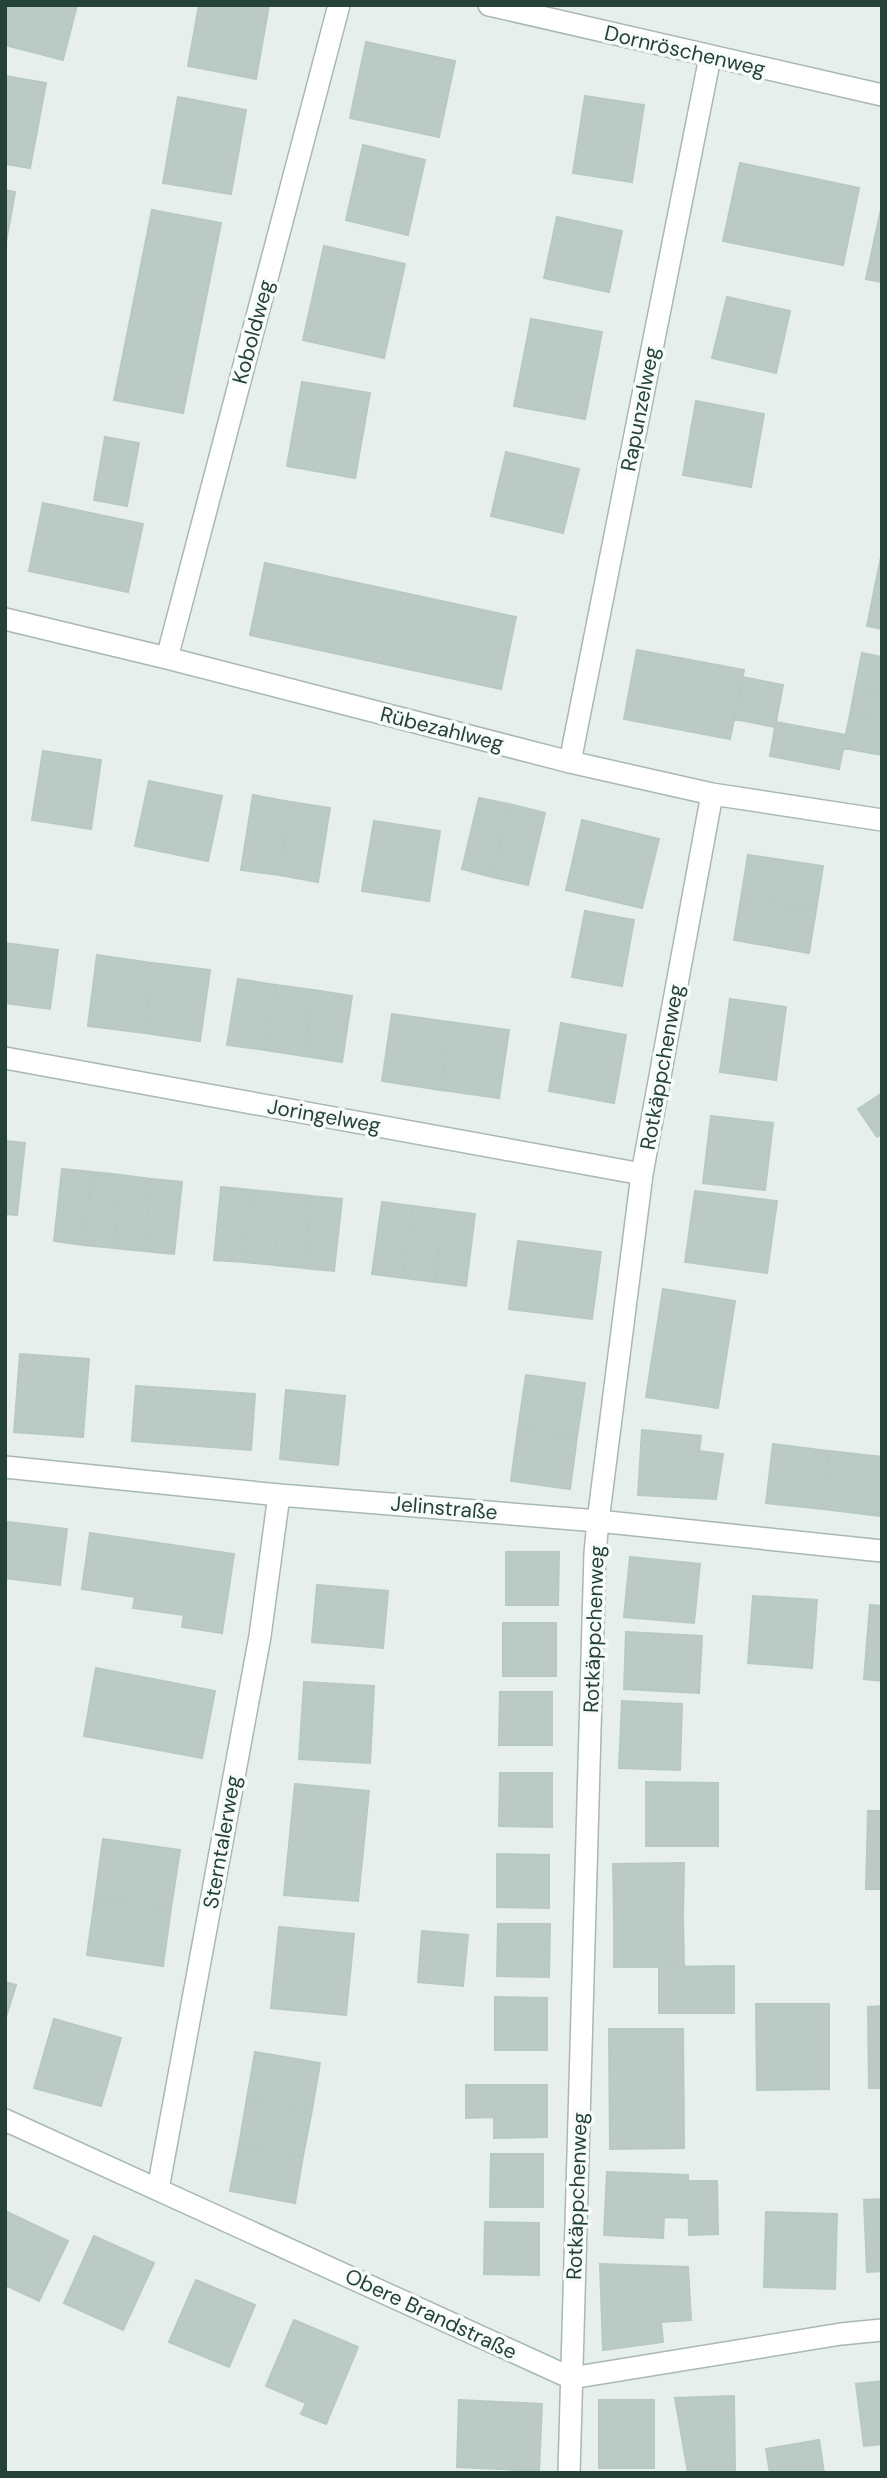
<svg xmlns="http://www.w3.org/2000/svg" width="887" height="2478" font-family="'DM Sans',sans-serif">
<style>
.building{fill:#bbcac4;stroke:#b8c9c2;stroke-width:2}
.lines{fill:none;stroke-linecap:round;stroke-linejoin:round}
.street-casing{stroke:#a8b8b2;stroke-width:24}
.street{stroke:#fff;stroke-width:21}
.labels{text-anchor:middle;stroke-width:7;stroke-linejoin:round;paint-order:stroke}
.street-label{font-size:21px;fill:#24423a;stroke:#f7fbf9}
</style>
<rect width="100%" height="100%" fill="#e6efeb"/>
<path class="building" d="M5 5H77L63 60 5 45Z
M199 5H269L256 79 188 66Z
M366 42 455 61 439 137 350 118Z
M5 76 46 83 30 168 5 164Z
M585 96 644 105 632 182 573 173Z
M178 97 246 110 231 194 163 183Z
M363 145 425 160 408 235 346 220Z
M740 163 859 188 843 265 723 241Z
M5 190 15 192 5 248Z
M881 209H882V282L866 279Z
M152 210 221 223 183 413 114 400Z
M557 217 622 231 609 292 544 278Z
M324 246 405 264 384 358 303 340Z
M727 297 790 311 776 373 712 358Z
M531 319 602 332 585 419 514 406Z
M302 382 370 393 355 478 287 466Z
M696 401 764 414 751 487 683 475Z
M105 437 139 443 127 506 94 500Z
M506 452 579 469 563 533 491 516Z
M43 503 143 524 128 592 29 571Z
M882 552V629L867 626Z
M265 563 516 617 501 689 250 635Z
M637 650 744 670 730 739 624 719Z
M862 653 882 657V693L855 688Z
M742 677 783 685 775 727 734 719Z
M855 688 882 693V721L850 715Z
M850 715 882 721V755L843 748Z
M776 722 846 735 839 769 770 756Z
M43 751 101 760 91 829 32 820Z
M149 781 222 796 208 861 135 846Z
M253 795 291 802 279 875 241 870Z
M479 798 509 804 492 877 462 869Z
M291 802 330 808 318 882 279 875Z
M509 804 545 813 528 885 492 877Z
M582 820 659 839 642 908 566 890Z
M374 821 440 831 429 901 362 891Z
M748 855 823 866 816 910 741 898Z
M741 898 816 910 809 953 734 940Z
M585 911 634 920 622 986 572 977Z
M5 943 58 950 50 1009 5 1003Z
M97 955 153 963 144 1033 88 1026Z
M153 963 210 970 200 1041 144 1033Z
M238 979 276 985 265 1050 227 1045Z
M276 985 314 990 304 1056 265 1050Z
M314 990 352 996 342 1062 304 1056Z
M730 999 786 1007 776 1080 720 1072Z
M392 1014 450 1022 441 1090 382 1081Z
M450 1022 509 1030 499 1098 441 1090Z
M561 1023 626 1035 614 1103 549 1091Z
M881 1094 882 1134 877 1137 858 1109Z
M711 1116 773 1123 765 1190 703 1183Z
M5 1141 25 1143 17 1215 5 1214Z
M62 1169 92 1172 84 1245 54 1241Z
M92 1172 121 1175 114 1248 84 1245Z
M121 1175 152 1179 144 1251 114 1248Z
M152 1179 182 1182 174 1254 144 1251Z
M221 1187 251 1190 244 1262 214 1260Z
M251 1190 282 1193 274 1265 244 1262Z
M695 1191 777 1201 767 1273 685 1262Z
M282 1193 311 1196 304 1268 274 1265Z
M311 1196 342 1199 334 1271 304 1268Z
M382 1202 413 1206 403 1278 372 1274Z
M413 1206 444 1210 435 1282 403 1278Z
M444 1210 475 1214 466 1286 435 1282Z
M518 1241 601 1252 592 1319 509 1309Z
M663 1289 735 1301 718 1408 646 1397Z
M20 1354 89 1359 83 1437 14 1432Z
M526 1375 585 1383 577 1437 518 1429Z
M136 1386 255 1394 251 1450 132 1441Z
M286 1390 345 1396 338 1465 280 1459Z
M518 1429 577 1437 570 1489 511 1481Z
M642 1430 701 1436 699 1451 723 1454 716 1499 638 1495Z
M773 1444 829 1451 822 1509 766 1503Z
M829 1451 882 1457 879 1516 822 1509Z
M8 1522 67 1529 60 1585 5 1578V1545Z
M90 1533 234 1554 222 1633 182 1627 184 1615 133 1608 135 1597 82 1589Z
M506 1552H559L558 1605H506Z
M630 1557 700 1564 694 1623 624 1617Z
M317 1585 388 1591 383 1648 312 1642Z
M753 1596 817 1600 812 1668 748 1663Z
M870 1605 882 1606V1681L864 1679Z
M503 1623H556V1676H503Z
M626 1632 702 1636 699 1693 624 1689Z
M96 1668 215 1691 202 1758 84 1736Z
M304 1682 374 1686 370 1763 299 1759Z
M500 1692H552V1745H499Z
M622 1701 682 1704 680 1770 619 1768Z
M500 1773H552V1827L499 1826Z
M646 1782 718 1783V1846H646Z
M295 1784 369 1791 358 1901 284 1895Z
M868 1811H882V1889H866Z
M103 1839 180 1850 171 1908 95 1898Z
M497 1854 549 1855V1908L497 1907Z
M684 1863 683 1917H614L613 1864Z
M95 1898 171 1908 163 1966 87 1955Z
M614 1917H683L684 1967H614Z
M498 1924H550L549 1977 497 1976Z
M279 1927 354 1934 346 2015 271 2008Z
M422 1931 468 1935 463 1986 418 1982Z
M734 1966V2013H659V1967Z
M5 1982 16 1985 5 2020Z
M495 1997 547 1998V2050H495Z
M756 2004H829V2089L757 2090Z
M882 2006V2088H869L868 2007Z
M54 2019 121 2038 101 2106 34 2088Z
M609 2029H683L684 2148 610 2149Z
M255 2052 320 2063 312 2110 247 2098Z
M466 2085H547V2137L494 2138V2117L466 2118Z
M247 2098 312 2110 303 2156 239 2145Z
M239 2145 303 2156 295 2203 230 2191Z
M491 2154H543V2207H490Z
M607 2172 688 2175V2218L664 2217 663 2238 604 2235Z
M688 2181H717L718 2234 689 2235Z
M882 2199V2271L867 2272 864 2200Z
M5 2211 68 2241 39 2301 5 2285Z
M766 2212 837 2214 835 2289 764 2287Z
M485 2222 539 2223V2275L484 2274Z
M94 2236 154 2263 123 2330 64 2303Z
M600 2264 688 2267 691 2320 661 2322 663 2342 603 2350Z
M196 2280 255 2305 229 2367 169 2342Z
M294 2320 358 2347 326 2424 301 2414 306 2403 266 2386Z
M882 2381V2444L864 2446 856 2384Z
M734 2396 735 2473H688L675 2398Z
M459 2400 542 2404 539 2471 457 2467Z
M599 2400H654V2468H599Z
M819 2440 824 2473H770L766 2449Z"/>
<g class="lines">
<g class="street-casing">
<path id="street" d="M489 5 882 95
M5 619 167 658 570 762 712 794 882 820
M167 658 339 5
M570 762 710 57
M5 1058 642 1174
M5 1467 279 1495 598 1521 882 1551
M5 2120 571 2378 841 2334 882 2330
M158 2189 260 1636 279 1495
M569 2473 595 1553 598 1521 642 1174 712 794"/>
</g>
<use href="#street" class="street"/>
</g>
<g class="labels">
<g class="street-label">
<text transform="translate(685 51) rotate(13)" y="7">Dornröschenweg</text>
<text transform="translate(253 332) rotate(-75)" y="7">Koboldweg</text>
<text transform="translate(640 409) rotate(-79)" y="7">Rapunzelweg</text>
<text transform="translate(442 729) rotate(14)" y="7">Rübezahlweg</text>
<text transform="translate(662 1067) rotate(-80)" y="7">Rotkäppchenweg</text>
<text transform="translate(324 1116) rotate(10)" y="7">Joringelweg</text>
<text transform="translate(444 1508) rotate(5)" y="7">Jelinstraße</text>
<text transform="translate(594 1629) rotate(-88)" y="7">Rotkäppchenweg</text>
<text transform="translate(222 1842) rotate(-80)" y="7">Sterntalerweg</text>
<text transform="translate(577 2196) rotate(-88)" y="7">Rotkäppchenweg</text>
<text transform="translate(431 2314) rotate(25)" y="7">Obere Brandstraße</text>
</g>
</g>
<rect width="887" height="2478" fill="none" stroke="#24423a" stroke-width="14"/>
</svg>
